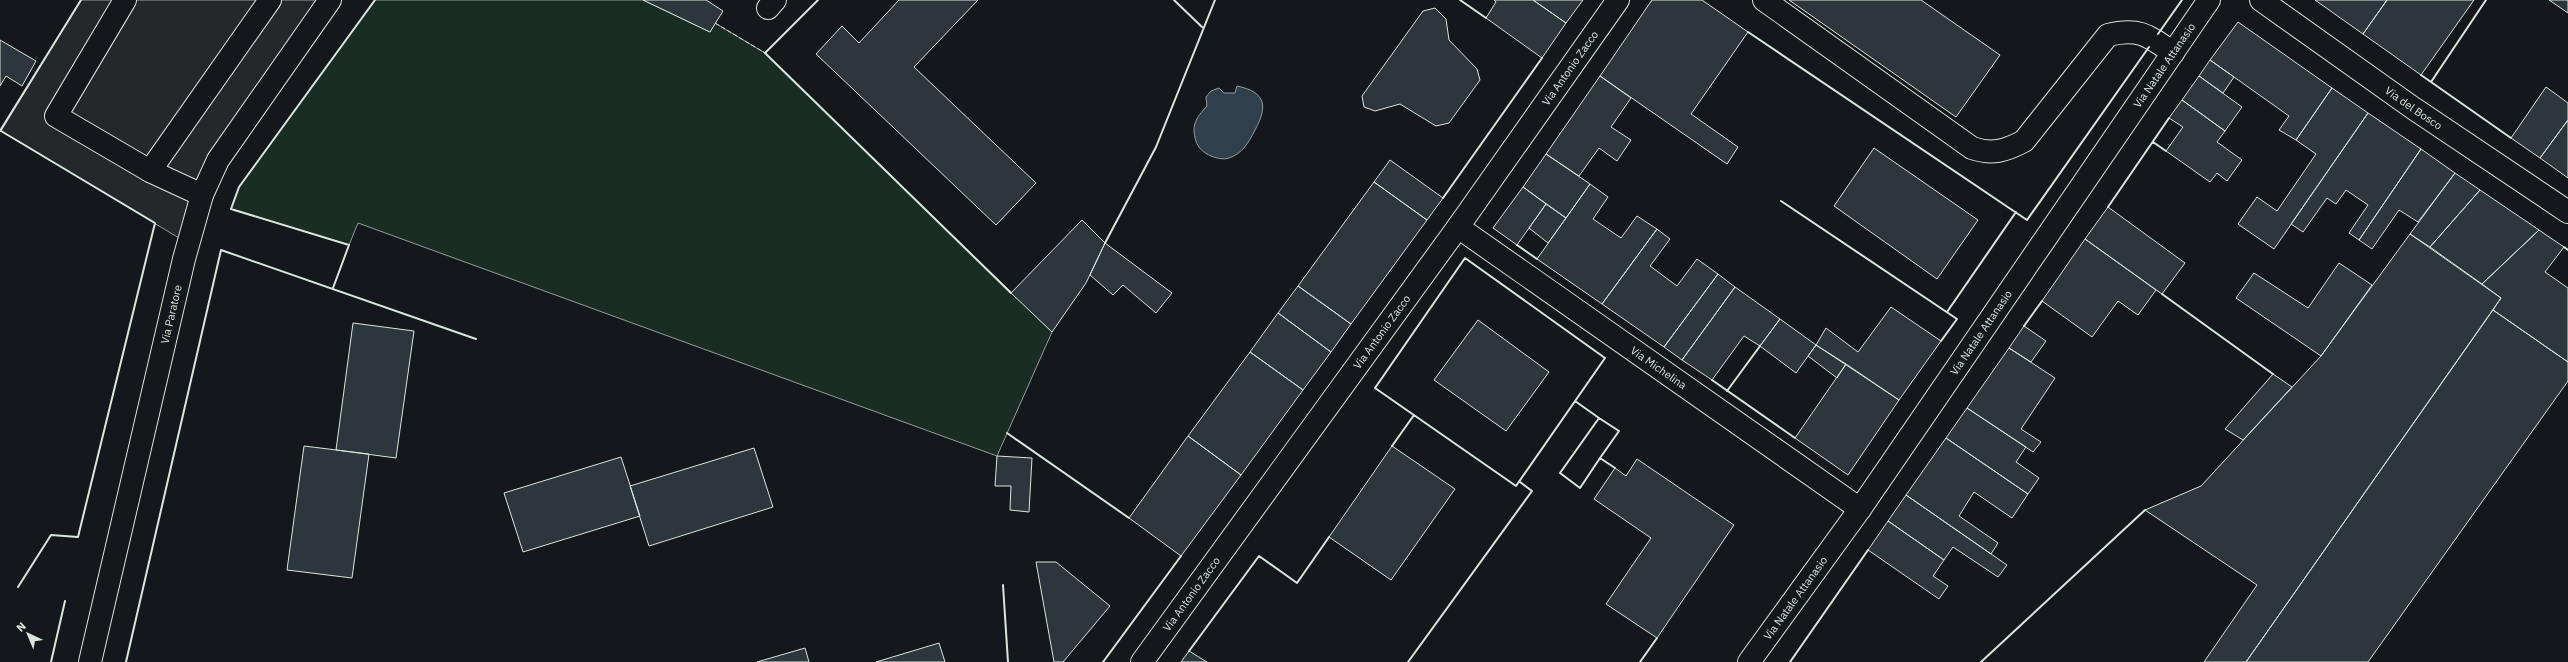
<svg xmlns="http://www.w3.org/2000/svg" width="2568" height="662" font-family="'IBM Plex Sans',sans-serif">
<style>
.green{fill:#1a2d24;stroke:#939e99}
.parking{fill:#24282b;stroke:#939e99}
.water{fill:#2f3f4d;stroke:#939e99}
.building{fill:#2c363c;stroke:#d8e6dc}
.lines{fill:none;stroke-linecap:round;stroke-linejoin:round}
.minor-casing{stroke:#d8e6dc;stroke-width:24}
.major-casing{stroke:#d8e6dc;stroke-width:24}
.minor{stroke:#14181c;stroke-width:22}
.major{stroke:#14181c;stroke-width:22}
.fence{stroke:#d8e6dc;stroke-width:1;stroke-dasharray:5 2;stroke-linecap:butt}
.wall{stroke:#d8e6dc;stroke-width:2}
.labels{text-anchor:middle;stroke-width:3;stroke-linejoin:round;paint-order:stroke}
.street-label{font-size:11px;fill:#d8e6dc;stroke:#14181c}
</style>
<rect width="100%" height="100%" fill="#14181c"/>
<path class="green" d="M375 0H643L710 32 715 23 765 53 1052 332 997 456 358 223 349 245 231 209 239 187Z"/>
<path class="parking" d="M81 0H330L218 160 189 244 1 131Z"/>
<path class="water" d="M1237 86C1266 92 1268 106 1255 130 1249 142 1242 154 1229 158 1223 160 1216 158 1211 156 1204 153 1198 148 1196 141 1191 125 1196 118 1207 106L1206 97 1211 91 1219 88 1224 93H1235Z"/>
<path class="building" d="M643 0H706L723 11 710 32Z
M899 0H978L914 67 1036 183 996 225 816 54 842 26 859 43Z
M1494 0H1533L1566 23 1542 58 1486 18 1496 2Z
M1533 0H1583L1566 23Z
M1652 0H1702L1748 32 1691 114 1738 147 1727 164 1600 76Z
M1789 0H1921L2000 55 1956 117Z
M2315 0H2387L2363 34Z
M2387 0H2474L2421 75 2363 34Z
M2549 0H2568V13Z
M1435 8 1446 19 1449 40 1477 69 1480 80 1449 123 1436 126 1400 104 1375 111 1364 107 1362 96 1423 11Z
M2238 22 2332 88 2296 140 2279 130 2289 116 2210 60Z
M0 40 36 61 22 86 6 76 0 86Z
M2210 60 2234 77 2223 93 2199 76Z
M1600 76 1631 98 1611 127 1631 140 1617 161 1599 148 1579 176 1546 154Z
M2199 76 2242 107 2225 131 2182 100Z
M2546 87 2568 103V120L2540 158 2511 138Z
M2332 88 2368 113 2274 249 2238 224 2257 197 2277 211 2316 154 2296 140Z
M2182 100 2225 131 2217 142 2242 160 2227 181 2217 173 2210 182 2166 151 2183 127 2169 118Z
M2368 113 2421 149 2359 240 2349 233 2368 205 2346 190 2336 204 2327 198 2303 232 2291 224Z
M2568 120V178L2540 158Z
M1874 148 1978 220 1937 279 1834 206Z
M2421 149 2455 173 2418 222 2399 210 2372 249 2359 240Z
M1546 154 1590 184 1566 218 1523 187Z
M1390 160 1443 198 1427 220 1374 182Z
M2455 173 2480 190 2430 247 2410 234Z
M1374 182 1427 220 1351 324 1298 286Z
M1590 184 1608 197 1593 219 1621 238 1637 216 1657 229 1602 304 1537 259Z
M1523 187 1546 204 1517 245 1493 228Z
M2480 190 2539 230 2482 284 2430 247Z
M1546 204 1566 218 1548 243 1529 228Z
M2108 207 2185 263 2162 294 2085 239Z
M1082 220 1105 243 1086 283 1052 332 1011 293Z
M1657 229 1670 239 1650 266 1677 286 1697 259 1718 274 1664 347 1602 304Z
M2539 230 2564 247 2545 272 2568 288V362L2493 310 2501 298 2482 284Z
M2410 234 2501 298 2246 662H2204L2257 585 2145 510 2201 486 2321 356Z
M2085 239 2156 290 2138 315 2118 301 2092 337 2042 301Z
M1105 243 1172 293 1156 313 1123 285 1113 295 1090 275Z
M2339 263 2372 285 2321 356 2236 298 2254 273 2308 308Z
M1718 274 1735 287 1682 360 1664 347Z
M1298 286 1351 324 1331 352 1278 313Z
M1735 287 1780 319 1760 346 1744 336 1712 380 1682 360Z
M1891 307 1941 341 1899 400 1816 345 1826 328 1858 352Z
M2493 310 2568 362V381L2368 662H2246Z
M1278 313 1331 352 1303 390 1250 352Z
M1780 319 1816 345 1796 373 1760 346Z
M1478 320 1549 372 1506 431 1434 380Z
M353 323 414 331 396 458 336 450Z
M2024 326 2046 341 2031 362 2009 348Z
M1816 345 1846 364 1837 378 1808 356Z
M2009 348 2055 378 2021 429 2041 442 2033 452 1967 408Z
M1250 352 1303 390 1241 475 1188 436Z
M1846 364 1899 400 1848 475 1795 438Z
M2273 374 2292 387 2243 440 2225 429Z
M1967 408 2026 447 2016 462 2039 478 2028 494 1946 438Z
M1188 436 1241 475 1181 556 1129 518Z
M1946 438 2028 494 2012 518 1974 492 1959 516 1998 543 1991 554 1906 495Z
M304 446 369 454 352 578 287 570Z
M1392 446 1455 489 1391 580 1329 537Z
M754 448 773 507 649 546 630 486Z
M997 456 1032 458 1029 512 1010 510 1011 486H995Z
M621 457 640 516 523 552 504 493Z
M1637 459 1734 525 1657 638 1606 604 1651 538 1594 499 1615 468 1626 476Z
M1906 495 2007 565 1998 577 1953 547 1944 560 1888 521Z
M1888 521 1944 560 1933 576 1948 586 1939 599 1868 550Z
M1036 562H1056L1110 606 1063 662H1054Z
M939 643 945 662H876Z
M805 648 809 662H757Z
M1189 651 1207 662H1181Z"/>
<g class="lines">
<g class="minor-casing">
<g id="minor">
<path d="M125 0 56 116 150 171 202 195"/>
<path d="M1764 0 1972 148C1992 155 2005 151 2024 141L2108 35C2139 27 2149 36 2173 53"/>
<path d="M768 8 775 0"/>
<path d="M150 171 270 0"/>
<path id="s1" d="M1458 227 1860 509"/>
<path id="s2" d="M90 662 184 259 202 195 218 160 330 0"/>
<path id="s3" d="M1142 662 1458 227 1618 0"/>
<path id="s4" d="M1749 662 1860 509 2209 0"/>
</g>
</g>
<g class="major-casing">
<g id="major">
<path id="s5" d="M2261 0 2413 108 2568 212"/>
</g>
</g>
<use href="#minor" class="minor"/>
<use href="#major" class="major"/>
<path class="fence" d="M715 23 765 53"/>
<path class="wall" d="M818 0 765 53 1011 293
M1174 0 1202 27
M1460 0 1486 18
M1748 32 2027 220 2149 47
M2158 34 2182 0
M2421 75 2431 82 2486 0
M2431 82 2511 138
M0 131 81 0
M1 131 155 223 78 537 51 535 18 587
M2153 142 2166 151
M1443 198 1542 58
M1781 201 1957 319 1941 341
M2108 207 2169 118
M1105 243 1156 147 1215 0
M1517 245 1537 259
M2564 247 2568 250
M1465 258 1605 358 1516 486 1375 388Z
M333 288 349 245 231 209 239 187 375 0
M2162 294 2273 374
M1947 312 2016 212
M2024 326 2042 301
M1712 380 1795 438
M1727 391 1760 346
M1575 401 1599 418 1560 473 1580 488 1600 458 1615 468
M1599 418 1619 431 1600 458
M1007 433 1129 518
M1392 446 1414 415
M1003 585 1008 662
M1189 651 1259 556 1297 583 1329 537
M51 662 65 601
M126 662 221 250 476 339
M1103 662 1181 556
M1408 662 1532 491 1520 482
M1640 662 1657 638
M1790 662 1868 550
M1981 662 2145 510"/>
</g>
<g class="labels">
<g class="street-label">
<text dy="4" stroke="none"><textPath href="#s4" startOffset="727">Via Natale Attanasio</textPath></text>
<text dy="4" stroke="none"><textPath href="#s3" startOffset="732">Via Antonio Zacco</textPath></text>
<text dy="4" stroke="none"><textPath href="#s5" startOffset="187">Via del Bosco</textPath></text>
<text dy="4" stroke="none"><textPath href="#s2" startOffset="357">Via Paratore</textPath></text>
<text dy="4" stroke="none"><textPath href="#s3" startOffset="408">Via Antonio Zacco</textPath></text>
<text dy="4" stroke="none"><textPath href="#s4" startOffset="403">Via Natale Attanasio</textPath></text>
<text dy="4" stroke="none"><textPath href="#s1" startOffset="245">Via Michelina</textPath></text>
<text dy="4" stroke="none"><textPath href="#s3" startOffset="84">Via Antonio Zacco</textPath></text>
<text dy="4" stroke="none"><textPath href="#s4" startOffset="79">Via Natale Attanasio</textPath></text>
</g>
</g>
<g transform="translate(28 634) rotate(316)" stroke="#14181c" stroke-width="3" paint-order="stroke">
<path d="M0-3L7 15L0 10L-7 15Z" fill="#d8e6dc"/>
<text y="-6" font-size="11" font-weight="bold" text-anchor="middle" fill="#d8e6dc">N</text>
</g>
</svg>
